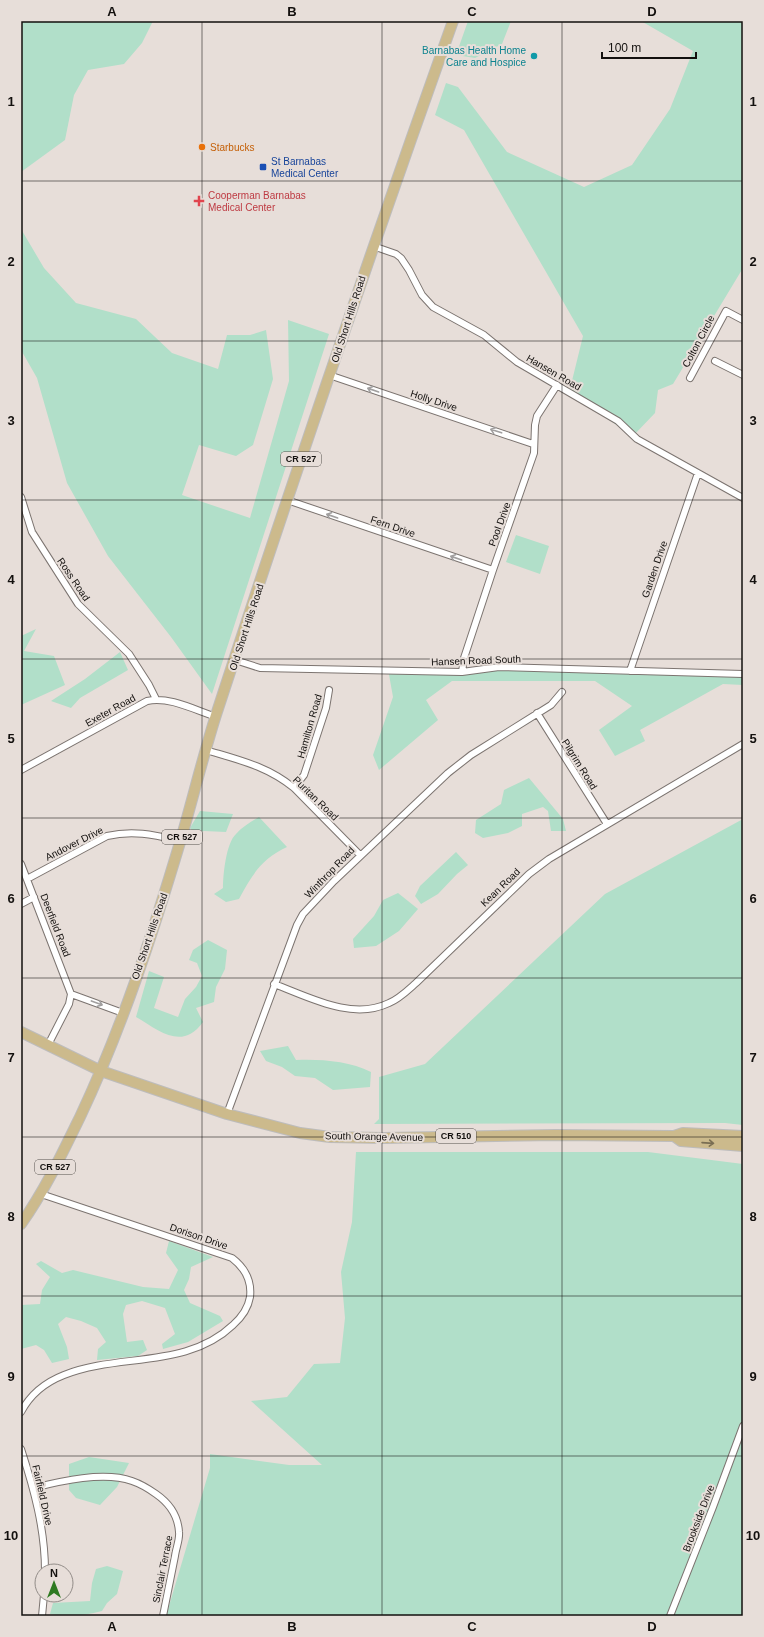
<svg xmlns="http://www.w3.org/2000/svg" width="764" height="1637" font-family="Arial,sans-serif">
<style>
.green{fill:#b1dfc9}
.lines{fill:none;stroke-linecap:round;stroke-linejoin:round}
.street-casing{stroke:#7c7470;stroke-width:8}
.primary-casing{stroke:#bdbcbc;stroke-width:12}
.street{stroke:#fff;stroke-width:6}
.primary{stroke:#ccba8c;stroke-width:10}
.oneway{stroke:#a19f9f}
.oneway2{stroke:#796e53}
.grid{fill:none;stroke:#13100e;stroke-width:1;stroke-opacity:0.55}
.culture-dot{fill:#0f9aa8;stroke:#e7ded9;stroke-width:1.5}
.food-dot{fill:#e8710a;stroke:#e7ded9;stroke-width:1.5}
.transit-dot{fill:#1a4fb4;stroke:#e7ded9;stroke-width:1.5}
.health-dot{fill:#e0444e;stroke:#e7ded9;stroke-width:1.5}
.labels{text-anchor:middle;stroke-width:4;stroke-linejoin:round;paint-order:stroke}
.shield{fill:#e7ded9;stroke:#534e4b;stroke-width:1}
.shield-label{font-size:9px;font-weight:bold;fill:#13100e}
.culture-label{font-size:10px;fill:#0d838f;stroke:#e7ded9;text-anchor:end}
.food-label{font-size:10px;fill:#c56008;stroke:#e7ded9;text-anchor:start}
.transit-label{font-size:10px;fill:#164399;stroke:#e7ded9;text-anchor:start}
.health-label{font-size:10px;fill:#be3a42;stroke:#e7ded9;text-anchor:start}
.street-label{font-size:10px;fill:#13100e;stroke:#e7ded9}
.neatline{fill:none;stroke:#13100e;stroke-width:1.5}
.grid-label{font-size:13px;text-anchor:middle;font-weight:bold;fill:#13100e}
</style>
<rect width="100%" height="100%" fill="#e7ded9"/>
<path class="green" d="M21 21H153L142 43 124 64 88 70 74 95 65 140 21 172Z
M468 21H511L502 44 475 58 456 55Z
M641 21H743V268L673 384 658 390 655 413 633 436 569 393 583 336 464 130 435 115 446 83 458 87 507 152 584 187 632 165 670 109 693 51Z
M21 229 44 268 76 303 136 319 172 353 218 369 227 335H250L266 330 273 379 253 445 236 456 199 445 182 495 250 518 289 381 288 320 329 334 212 694 171 637 108 556 67 483 37 378 21 350Z
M516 535 549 546 540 574 506 562Z
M36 629 24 651 54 656 65 685 21 705V636Z
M120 652 128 670 80 698 71 708 51 701 85 679Z
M388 669 743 674V685L723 684 640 730 645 741 615 756 599 730 632 706 595 681H452L426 700 438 720 379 770 373 755 393 697Z
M529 778 563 819 566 831H551L548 811 543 807 522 814V826L508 833 483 838 475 833 476 820 501 804 504 790Z
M200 811 233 814 226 832 204 831 195 834 190 828Z
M259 817 287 847C261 859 252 875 239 899L226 902 214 894 223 888C223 875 226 843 236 834 242 827 251 822 259 817Z
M743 819V1125L725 1123 374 1124 379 1119V1077L425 1064 605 894Z
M456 852 468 865 457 874 438 894 421 904 415 896 420 886Z
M398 893 418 909 399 931 376 946 354 948 353 939 374 916 383 900Z
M208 940 227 950 225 969 216 987 214 1002 196 1008 203 1022C182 1051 160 1031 136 1017L149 971 164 977 154 1008 178 1017 185 999 196 987 202 976 197 963 189 960 193 950Z
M288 1046 296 1060C321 1059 349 1061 371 1072L370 1087 333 1090 315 1078 295 1076 282 1067 266 1061 260 1051Z
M356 1152H648L743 1164V1616H166L210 1468V1454L289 1465H322L251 1401 287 1397 314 1364 340 1363 345 1318 341 1272 352 1222Z
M169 1241 213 1257 191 1267 189 1279 184 1290 190 1303 220 1316 223 1321 188 1342 163 1349 162 1344 175 1334 165 1308 142 1301 126 1305 123 1314 127 1342 143 1340 147 1350 138 1356 97 1360 98 1349 106 1342 97 1328 81 1321 66 1317 58 1324 67 1347 69 1359 52 1363 44 1350 36 1345 21 1349V1305L40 1304 42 1290 50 1277 36 1264 41 1261 62 1273 73 1270 143 1287 169 1289 178 1270 166 1253Z
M89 1457 129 1463 117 1487 100 1505 76 1498 69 1490V1464Z
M107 1566 123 1571 117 1594 107 1603 102 1611C84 1616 68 1617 50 1614L53 1603 90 1601 92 1583 96 1569Z"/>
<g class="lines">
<g class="street-casing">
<path id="street" d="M373 246 396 254 401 258 409 270 422 295 433 307 484 335 517 362 618 421 637 439 743 498
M715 361 743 375
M329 375 533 444
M690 378 726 311 743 320
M21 497 32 532 78 604 129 654 149 685 156 699
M287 500 493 570
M235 660 260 668 462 672 499 667 743 674
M630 671 698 473
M462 672 464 658 493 570 534 453 535 425 537 416 557 385
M537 713 607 824
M206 750C239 760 267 766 294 788L360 855
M21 770 147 701C169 696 195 710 216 717
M294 788 304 775 326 708 329 690
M21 864 71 994 69 1004 48 1045
M27 879 107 836C134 830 154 835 181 841
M21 904 34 897
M274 984C309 997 352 1021 389 1003 399 999 407 991 416 983L529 874 549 859 743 744
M71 994 123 1013
M227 1114 297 925 303 914 334 881 448 773 471 755 551 705 562 692
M21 1412C30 1395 46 1382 64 1375 119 1353 187 1369 233 1325 242 1317 248 1309 250 1297 252 1280 245 1268 232 1258L41 1194
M21 1449C34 1489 45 1529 45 1571
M33 1488C61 1481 104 1471 132 1481 141 1484 149 1489 156 1494 169 1503 178 1516 179 1532 180 1539 176 1548 175 1556 171 1576 167 1596 163 1616
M42 1616 44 1595
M670 1616 713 1507 743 1426"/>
</g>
<g class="primary-casing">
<path id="primary" d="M21 1032 101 1071 227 1114 300 1133 330 1137 384 1138 555 1135 674 1136 683 1133 743 1136
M674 1136 681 1141 743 1146
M21 1224C45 1190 62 1154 80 1117 122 1028 153 933 181 839 193 798 203 756 216 715 292 482 371 251 453 21"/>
</g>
<use href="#street" class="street"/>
<use href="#primary" class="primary"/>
</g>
<defs><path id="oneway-shaft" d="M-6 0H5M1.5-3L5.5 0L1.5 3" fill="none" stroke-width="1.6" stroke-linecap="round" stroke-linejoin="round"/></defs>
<g class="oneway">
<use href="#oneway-shaft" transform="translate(373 390) rotate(-161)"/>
<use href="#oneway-shaft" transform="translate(496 431) rotate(-162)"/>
<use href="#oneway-shaft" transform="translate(332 516) rotate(-161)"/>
<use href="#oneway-shaft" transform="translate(456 558) rotate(-161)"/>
<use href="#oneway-shaft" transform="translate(97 1003) rotate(20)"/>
</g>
<use class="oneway2" href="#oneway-shaft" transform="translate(708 1143) rotate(4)"/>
<path class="grid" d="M202 21V1616M382 21V1616M562 21V1616M21 181H743M21 341H743M21 500H743M21 659H743M21 818H743M21 978H743M21 1137H743M21 1296H743M21 1456H743"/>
<circle class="culture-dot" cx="534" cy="56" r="4"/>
<circle class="food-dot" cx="202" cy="147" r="4"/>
<rect class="transit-dot" x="259" y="163" width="8" height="8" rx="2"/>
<path class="health-dot" d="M197 195h4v4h4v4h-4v4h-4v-4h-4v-4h4z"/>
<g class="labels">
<g class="shield">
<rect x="281" y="452" width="40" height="14" rx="3"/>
<rect x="162" y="830" width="40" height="14" rx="3"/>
<rect x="436" y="1129" width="40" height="14" rx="3"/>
<rect x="35" y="1160" width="40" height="14" rx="3"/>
</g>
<g class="shield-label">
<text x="301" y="462">CR 527</text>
<text x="182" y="840">CR 527</text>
<text x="456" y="1139">CR 510</text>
<text x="55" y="1170">CR 527</text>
</g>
<g class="culture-label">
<text x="526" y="54">Barnabas Health Home<tspan x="526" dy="12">Care and Hospice</tspan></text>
</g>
<g class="food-label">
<text x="210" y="151">Starbucks</text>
</g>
<g class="transit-label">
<text x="271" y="165">St Barnabas<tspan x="271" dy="12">Medical Center</tspan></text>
</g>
<g class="health-label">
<text x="208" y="199">Cooperman Barnabas<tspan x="208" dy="12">Medical Center</tspan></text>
</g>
<g class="street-label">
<text transform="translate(348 319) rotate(-72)" y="4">Old Short Hills Road</text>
<text transform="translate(698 341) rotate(-62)" y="4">Colton Circle</text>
<text transform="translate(554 372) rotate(30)" y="4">Hansen Road</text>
<text transform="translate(434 400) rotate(18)" y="4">Holly Drive</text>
<text transform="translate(499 524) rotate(-70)" y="4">Pool Drive</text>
<text transform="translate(393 526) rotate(19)" y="4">Fern Drive</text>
<text transform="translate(654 569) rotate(-71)" y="4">Garden Drive</text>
<text transform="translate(74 579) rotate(56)" y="4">Ross Road</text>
<text transform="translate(246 627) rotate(-72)" y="4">Old Short Hills Road</text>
<text transform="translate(476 660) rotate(-2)" y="4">Hansen Road South</text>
<text transform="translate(110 710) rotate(-29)" y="4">Exeter Road</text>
<text transform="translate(309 726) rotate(-74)" y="4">Hamilton Road</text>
<text transform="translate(580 764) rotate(58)" y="4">Pilgrim Road</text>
<text transform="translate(316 798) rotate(44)" y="4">Puritan Road</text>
<text transform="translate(74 843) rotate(-27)" y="4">Andover Drive</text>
<text transform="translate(329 872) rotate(-46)" y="4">Winthrop Road</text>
<text transform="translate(500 887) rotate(-44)" y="4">Kean Road</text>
<text transform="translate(56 925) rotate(69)" y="4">Deerfield Road</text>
<text transform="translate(149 936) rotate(-71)" y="4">Old Short Hills Road</text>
<text transform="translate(374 1136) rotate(1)" y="4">South Orange Avenue</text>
<text transform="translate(199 1236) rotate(19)" y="4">Dorison Drive</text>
<text transform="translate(43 1495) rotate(77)" y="4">Fairfield Drive</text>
<text transform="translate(698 1518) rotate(-69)" y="4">Brookside Drive</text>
<text transform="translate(162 1569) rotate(-79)" y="4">Sinclair Terrace</text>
</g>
</g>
<rect width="764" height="1637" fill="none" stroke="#e7ded9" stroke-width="44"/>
<g transform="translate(54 1583)"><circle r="19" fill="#e7ded9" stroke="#928c88"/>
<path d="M0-3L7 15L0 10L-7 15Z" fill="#2e7a21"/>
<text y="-6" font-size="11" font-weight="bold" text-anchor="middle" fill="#13100e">N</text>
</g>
<path d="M602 52v6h94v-6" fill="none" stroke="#13100e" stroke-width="2"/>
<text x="608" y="52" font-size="12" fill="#13100e" stroke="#e7ded9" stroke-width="3" paint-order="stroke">100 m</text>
<rect x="22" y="22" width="720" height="1593" class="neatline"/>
<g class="grid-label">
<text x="112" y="16">A</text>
<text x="292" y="16">B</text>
<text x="472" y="16">C</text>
<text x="652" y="16">D</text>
<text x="11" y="106">1</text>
<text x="753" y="106">1</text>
<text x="11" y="266">2</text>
<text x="753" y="266">2</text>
<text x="11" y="425">3</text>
<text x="753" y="425">3</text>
<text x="11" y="584">4</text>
<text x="753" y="584">4</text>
<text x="11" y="743">5</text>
<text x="753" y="743">5</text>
<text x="11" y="903">6</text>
<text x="753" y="903">6</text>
<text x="11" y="1062">7</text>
<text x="753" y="1062">7</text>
<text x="11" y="1221">8</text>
<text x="753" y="1221">8</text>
<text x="11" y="1381">9</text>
<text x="753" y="1381">9</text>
<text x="11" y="1540">10</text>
<text x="753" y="1540">10</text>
<text x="112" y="1631">A</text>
<text x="292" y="1631">B</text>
<text x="472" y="1631">C</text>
<text x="652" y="1631">D</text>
</g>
</svg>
